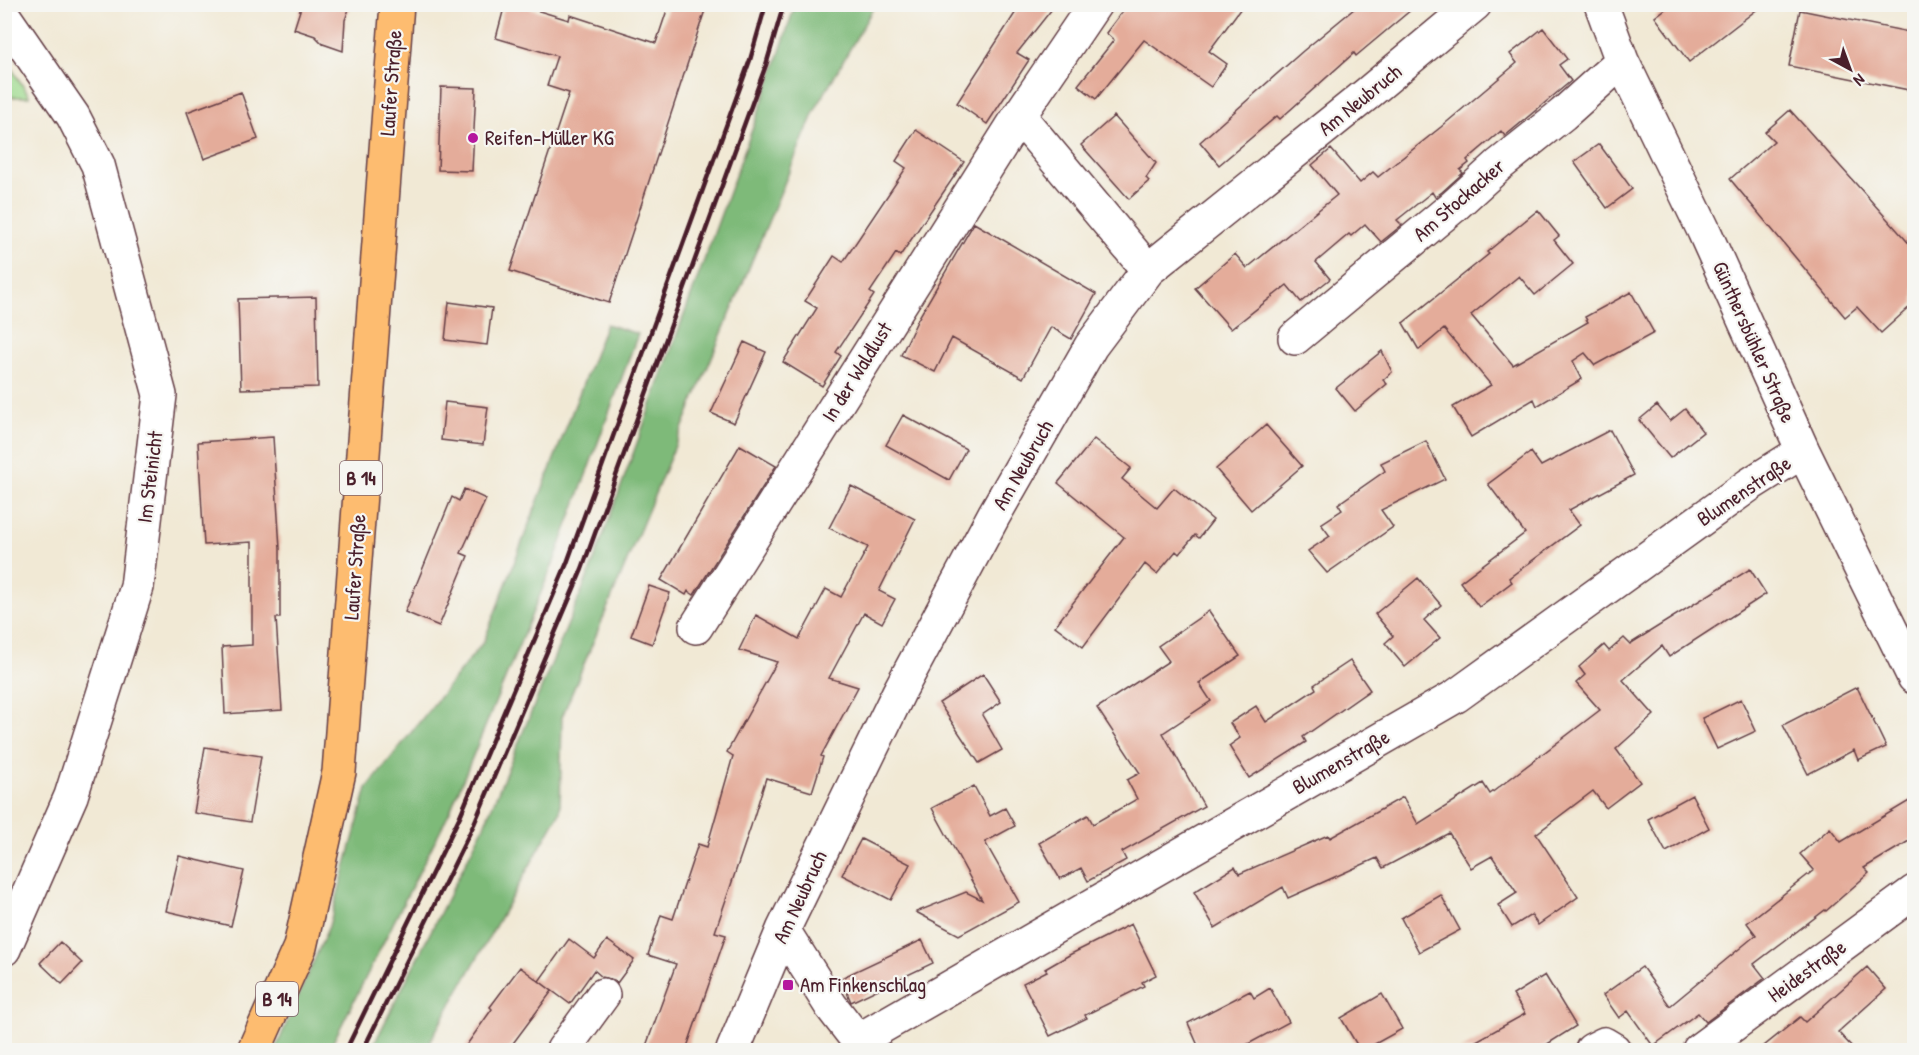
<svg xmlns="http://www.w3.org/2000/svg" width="1919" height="1055" font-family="'Patrick Hand',sans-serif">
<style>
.green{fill:#9eda8e;stroke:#747c5c;stroke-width:1.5}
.forest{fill:#7eba79;stroke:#646c52;stroke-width:1.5}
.building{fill:#e4ac9a}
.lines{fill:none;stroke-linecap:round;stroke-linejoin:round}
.minor-casing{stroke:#633d44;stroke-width:36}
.major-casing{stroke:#633d44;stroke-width:36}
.minor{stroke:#fff;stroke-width:33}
.major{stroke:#fdbc6f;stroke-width:33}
.rail{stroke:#4a1f2b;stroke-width:4.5}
.poi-dot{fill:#b5179e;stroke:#f6f6f2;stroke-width:2}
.labels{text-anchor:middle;stroke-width:4.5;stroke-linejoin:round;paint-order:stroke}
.shield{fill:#f6f6f2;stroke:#7e6067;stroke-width:1.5}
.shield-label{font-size:20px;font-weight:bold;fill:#4a1f2b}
.street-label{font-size:21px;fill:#4a1f2b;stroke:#f6f6f2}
.poi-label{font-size:21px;fill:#4a1f2b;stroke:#f6f6f2;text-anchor:start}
</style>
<rect width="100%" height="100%" fill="#f6f6f2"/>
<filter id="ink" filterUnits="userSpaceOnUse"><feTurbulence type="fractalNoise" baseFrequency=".0167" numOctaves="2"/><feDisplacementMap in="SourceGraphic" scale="12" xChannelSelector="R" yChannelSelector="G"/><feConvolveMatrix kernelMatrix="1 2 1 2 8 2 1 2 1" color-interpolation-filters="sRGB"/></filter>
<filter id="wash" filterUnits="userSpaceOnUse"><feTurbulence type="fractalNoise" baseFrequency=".008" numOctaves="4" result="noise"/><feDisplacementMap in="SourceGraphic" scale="24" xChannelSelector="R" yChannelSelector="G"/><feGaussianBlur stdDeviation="1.35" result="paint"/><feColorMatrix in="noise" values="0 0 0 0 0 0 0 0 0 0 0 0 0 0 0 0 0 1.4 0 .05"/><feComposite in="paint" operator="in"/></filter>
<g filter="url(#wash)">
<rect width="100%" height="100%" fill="#f1e9d5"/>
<path class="green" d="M4 58H5L30 97H5Z"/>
<path class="forest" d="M795 5H875L814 112 562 717 560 812 425 1050H371L483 828 590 571 775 67Z
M606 324 638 334 555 559 450 811 329 1050H275L329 926 367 788 484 641Z"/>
<g id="blocks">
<path class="building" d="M302 4H351L345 20 343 51 323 44 315 36 294 29Z
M505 4H516L569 20 570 15 656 43 669 4H707L609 303 510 271 569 93 547 86 557 56 496 38Z
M1021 4H1056L1017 53 1029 60 987 124 957 103Z
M1128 4H1244L1209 51 1227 64 1211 87 1144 40 1096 99 1078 85 1114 40 1106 33Z
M1360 4H1418L1356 56 1354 53 1280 119 1277 116 1219 165 1200 142 1303 51Z
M1672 4H1764L1689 62 1655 17Z
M1800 10 1914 33V91L1789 66Z
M1543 28 1567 59 1559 65 1571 81 1505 136 1501 131 1467 160 1469 163 1460 170 1463 173 1442 192 1435 197 1432 192 1397 220 1402 225 1381 242 1365 224 1351 236 1349 234 1316 262 1330 279 1301 302 1287 285 1231 329 1195 288 1235 254 1247 268 1337 195 1312 165 1331 149 1360 183 1373 172 1378 177 1441 127 1517 63 1510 54Z
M441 87 476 88 472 171 438 170Z
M241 92 258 139 204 159 187 112Z
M1790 110 1914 249V303L1881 333 1857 307 1845 317 1730 179 1774 141 1765 132Z
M1114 116 1156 163 1146 178 1149 181 1129 199 1081 145Z
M916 130 964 162 900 256 896 253 870 292 874 295 836 352 841 356 822 386 783 362 817 308 805 301 834 256 843 262 906 168 896 161Z
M1599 144 1632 189 1607 208 1574 162Z
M1538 210 1559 236 1554 240 1573 264 1535 295 1519 276 1471 315 1513 365 1588 322 1585 317 1631 292 1654 333 1595 365 1585 353 1573 361 1582 379 1537 406 1534 399 1471 437 1453 407 1491 385 1444 329 1419 350 1403 323 1489 254 1487 252Z
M974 223 1096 294 1071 339 1051 327 1023 378 952 338 935 372 901 355 918 319Z
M316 297 318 387 241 389 238 299Z
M449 302 492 308 487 345 445 340Z
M744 342 766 352 734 423 711 413Z
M1382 351 1392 372 1383 380 1387 384 1355 411 1336 388Z
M445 402 488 407 483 445 441 440Z
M1657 405 1670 421 1685 409 1703 432 1670 458 1639 420Z
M903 415 966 449 949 480 886 445Z
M1266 425 1302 466 1251 510 1216 469Z
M1610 430 1634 475 1569 510 1580 525 1509 578 1512 582 1479 607 1460 582 1525 533 1488 484 1531 452 1541 466Z
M273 437 280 549V618H276L282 710 225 714 222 647 252 645V542L204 545 198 442Z
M1094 439 1131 468 1122 479 1157 508 1174 488 1213 520 1199 538 1195 535 1179 554 1176 551 1157 574 1145 564 1083 647 1055 626 1124 537 1058 483Z
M1426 441 1445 479 1381 510 1393 527 1327 573 1308 551 1330 536 1321 524 1342 510 1338 504 1385 471 1381 463Z
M740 445 776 466 694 595 688 591 686 595 661 580Z
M851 486 915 519 879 591 895 599 882 623 864 613 829 678 858 687 821 756 823 757 812 792 766 778 751 826 715 932 726 935 686 1050H658L646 1046 676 964 648 955 661 915 673 919 698 844 707 847 733 756 727 752 777 662 739 650 756 615 799 639 826 589 841 597 868 547 829 528Z
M464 489 486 499 461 553 468 556 439 626 405 612 452 497 459 501Z
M1750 569 1766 594 1669 657 1662 646 1623 680 1654 715 1616 749 1640 782 1606 808 1593 791 1536 834 1578 897 1538 925 1531 915 1512 927 1498 905 1517 893 1492 856 1471 868 1449 833 1383 868 1377 858 1288 898 1283 887 1215 928 1194 892 1235 867 1239 874 1328 835 1330 838 1403 797 1418 824 1483 783 1490 794 1600 710 1576 683 1585 675 1579 667 1604 645 1609 651 1624 638 1630 644Z
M1418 578 1441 605 1424 620 1440 638 1405 667 1385 643 1393 636 1375 614Z
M649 586 670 593 652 644 631 636Z
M1209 611 1240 656 1199 683 1211 701 1163 733 1204 806 1122 852 1126 860 1088 881 1081 868 1060 879 1039 843 1088 815 1093 824 1137 799 1127 780 1140 773 1097 708 1169 661 1158 646Z
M1350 661 1370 690 1303 737 1306 742 1249 778 1229 746 1240 738 1230 723 1256 706 1266 722 1316 689 1314 685Z
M983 674 1001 702 982 715 1002 750 979 763 939 703Z
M1857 687 1886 747 1858 760 1854 750 1808 774 1783 725Z
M1741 699 1756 731 1717 749 1702 718Z
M205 747 261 756 250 822 194 813Z
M974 786 990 816 1005 808 1015 826 985 842 1019 902 959 935 916 912 966 892 982 900 932 808Z
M1692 795 1709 828 1666 852 1648 819Z
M1914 798V838L1864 868 1869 873 1826 911 1825 910 1754 964 1765 978 1706 1022 1698 1013 1653 1046 1628 1011 1619 1018 1603 995 1642 967 1670 1006 1756 935 1747 923 1814 870 1800 854 1830 828 1841 842Z
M861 839 910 864 891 900 842 875Z
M179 856 244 871 231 926 166 911Z
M1441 895 1460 930 1419 952 1401 918Z
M1131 924 1156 975 1142 982 1144 986 1085 1015 1087 1018 1050 1036 1023 983 1047 971 1045 969 1071 954Z
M569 939 594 958 607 940 634 960 617 983 614 980 602 977 594 970 570 1004 539 981Z
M922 940 933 963 851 1002 841 978Z
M60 942 82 963 62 984 40 963Z
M520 967 552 991 508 1050H463L492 1009 490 1007Z
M1867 967 1886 989 1838 1032 1855 1050H1759L1800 1017 1805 1022Z
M1545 975 1576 1026 1538 1050H1460L1525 1014 1513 995Z
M1270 988 1289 1022 1237 1050H1200L1188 1023 1250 991 1254 998Z
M1382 994 1402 1029 1364 1050H1360L1341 1018Z"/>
</g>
</g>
<g filter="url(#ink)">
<use href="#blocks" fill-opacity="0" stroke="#633d44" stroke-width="1.5"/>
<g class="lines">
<g class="minor-casing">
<path id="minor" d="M1095 4 1019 116 1148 270
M1601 4 1622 61 1704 231 1803 451 1914 677
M4 16 73 116 98 165 160 395 137 587 71 796 4 949
M1295 338 1454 206 1499 165 1563 114 1622 61
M696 627 1019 116
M783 930 831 1006 865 1050
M857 1041 1456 696 1749 485 1803 451
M563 1050 603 995
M733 1050 783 930 899 692 994 515 1091 346 1148 270 1367 94 1475 4
M1592 1050 1604 1044 1614 1050
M1699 1050 1914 892"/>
</g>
<g class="major-casing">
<path id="major" d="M254 1050 300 947 339 772 397 4"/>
</g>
<use href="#minor" class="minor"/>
<use href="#major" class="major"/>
<path class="rail" d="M346 1050 460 816 567 563 750 60 766 4
M363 1050 474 824 582 569 766 65 784 4"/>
</g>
</g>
<g class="poi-dot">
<circle cx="473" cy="138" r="6"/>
<rect x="782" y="979" width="12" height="12" rx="3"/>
</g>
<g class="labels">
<g class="shield">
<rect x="340" y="461" width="42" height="34" rx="4.5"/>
<rect x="256" y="982" width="42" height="34" rx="4.5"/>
</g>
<g class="shield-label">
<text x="361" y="485">B 14</text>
<text x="277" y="1006">B 14</text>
</g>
<g class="street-label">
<text transform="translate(391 83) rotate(-86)" y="7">Laufer Straße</text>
<text transform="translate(1360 100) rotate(-39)" y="7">Am Neubruch</text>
<text transform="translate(1459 200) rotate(-41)" y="7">Am Stockacker</text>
<text transform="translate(1754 342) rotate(66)" y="7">Günthersbühler Straße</text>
<text transform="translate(857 372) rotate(-58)" y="7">In der Waldlust</text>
<text transform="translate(1023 465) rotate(-60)" y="7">Am Neubruch</text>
<text transform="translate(150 477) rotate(-83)" y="7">Im Steinicht</text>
<text transform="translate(1744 491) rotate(-34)" y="7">Blumenstraße</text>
<text transform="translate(355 567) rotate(-86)" y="7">Laufer Straße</text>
<text transform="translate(1341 762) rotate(-30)" y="7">Blumenstraße</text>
<text transform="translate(800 897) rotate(-65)" y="7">Am Neubruch</text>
<text transform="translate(1807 971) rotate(-36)" y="7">Heidestraße</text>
</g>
<g class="poi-label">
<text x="485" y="145">Reifen-Müller KG</text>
<text x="800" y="992">Am Finkenschlag</text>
</g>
</g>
<rect width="1919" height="1055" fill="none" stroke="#f6f6f2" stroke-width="24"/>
<g transform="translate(1850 69) rotate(139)" stroke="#f6f6f2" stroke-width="4.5" paint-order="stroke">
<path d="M0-4.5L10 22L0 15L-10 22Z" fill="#4a1f2b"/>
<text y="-9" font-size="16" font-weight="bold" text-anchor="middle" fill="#4a1f2b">N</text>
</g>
</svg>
